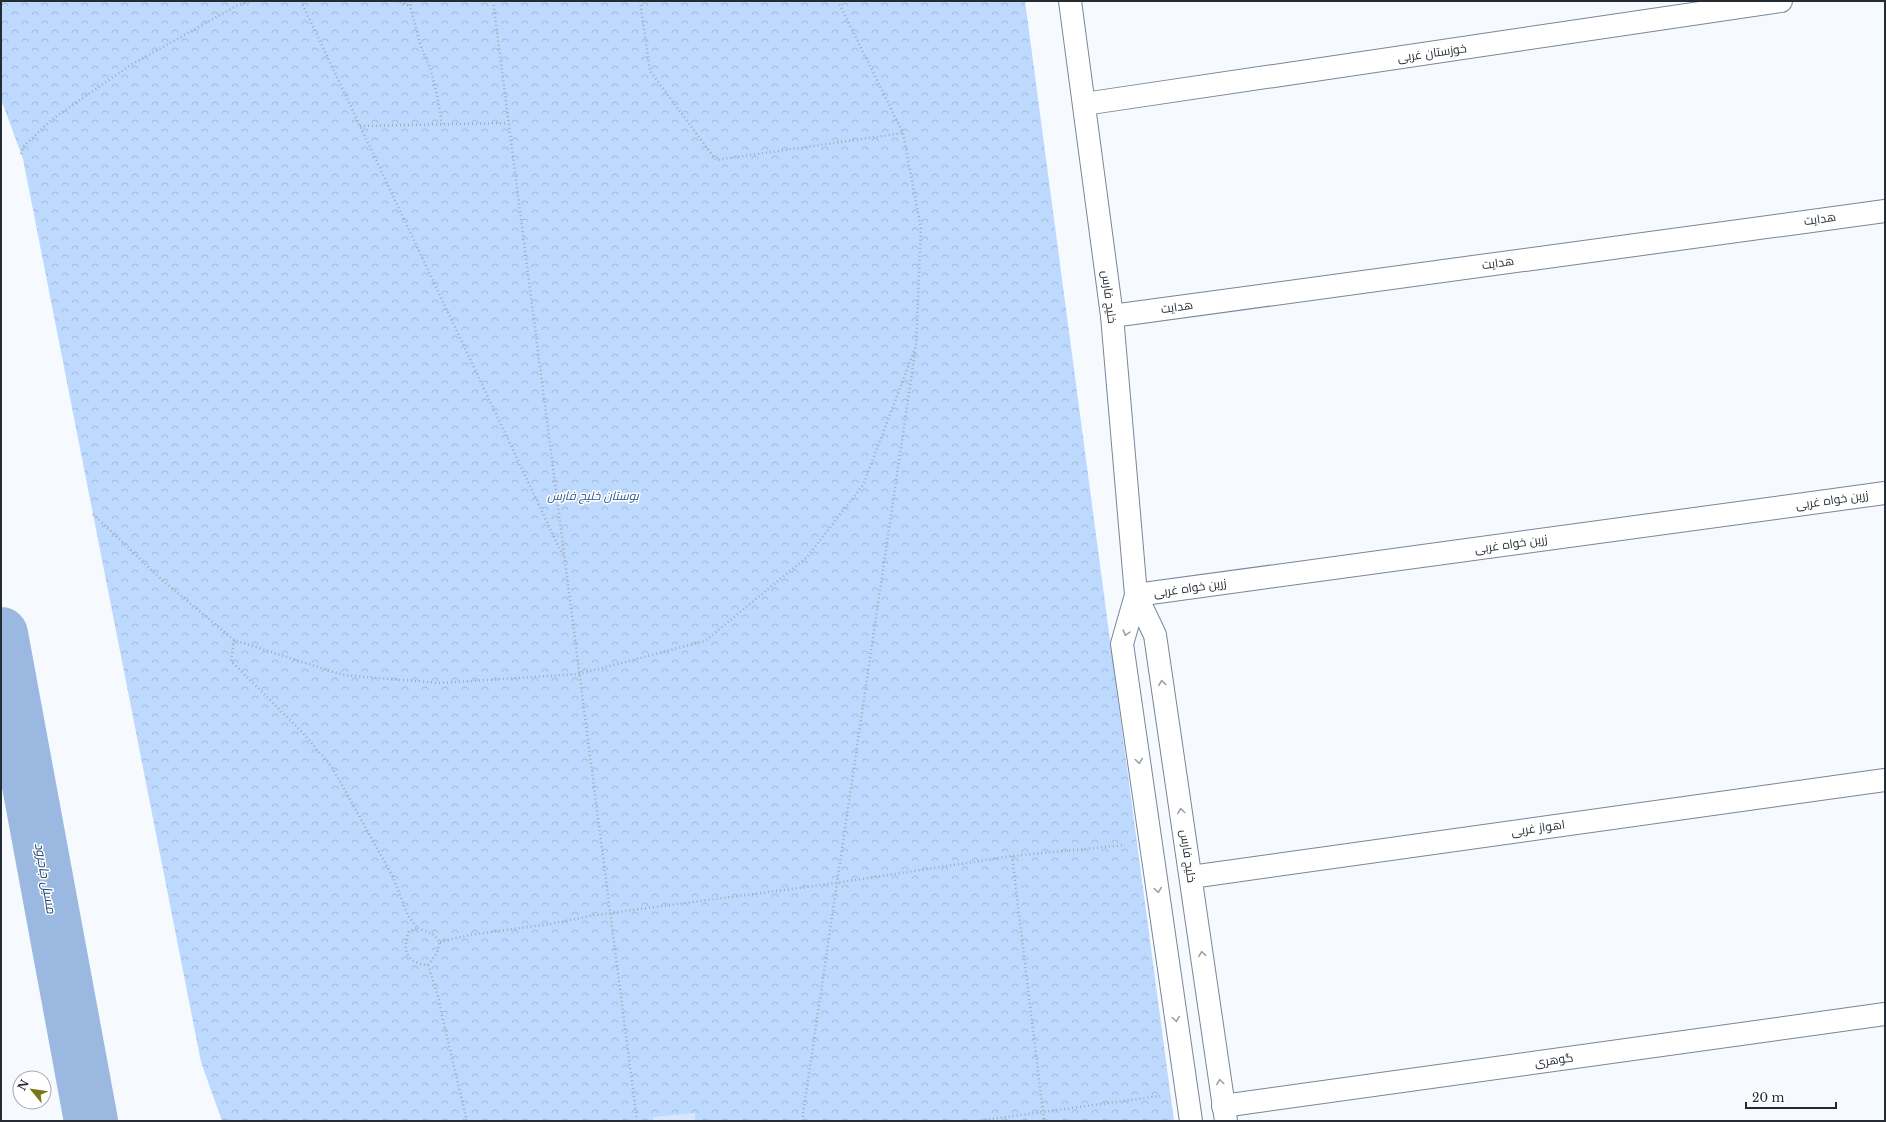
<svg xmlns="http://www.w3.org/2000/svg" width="1886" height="1122" font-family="'Libre Baskerville',Cairo,serif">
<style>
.forest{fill:url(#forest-crowns)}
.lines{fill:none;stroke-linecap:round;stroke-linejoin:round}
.river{stroke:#9bb9e0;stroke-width:54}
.building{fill:#d6e6fc}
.street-casing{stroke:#778699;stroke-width:24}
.secondary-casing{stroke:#778699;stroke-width:24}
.path{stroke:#a6aab0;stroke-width:2.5;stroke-dasharray:1 3;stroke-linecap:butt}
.street{stroke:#fff;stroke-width:22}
.secondary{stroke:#fff;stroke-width:22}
.oneway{stroke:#9da0a3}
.labels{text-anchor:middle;stroke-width:3;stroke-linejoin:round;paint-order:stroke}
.street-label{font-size:12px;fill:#252b33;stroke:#fff}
.park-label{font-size:12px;font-style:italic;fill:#2f5689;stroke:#fff}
.water-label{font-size:13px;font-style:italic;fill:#194071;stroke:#fff}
</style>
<defs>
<pattern id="forest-crowns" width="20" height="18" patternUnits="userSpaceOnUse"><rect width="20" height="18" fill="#bdd9fe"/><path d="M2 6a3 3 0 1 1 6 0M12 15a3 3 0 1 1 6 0" fill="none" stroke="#a2bada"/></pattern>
</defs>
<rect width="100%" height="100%" fill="#f6f9fe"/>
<path class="forest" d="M1 1H1025L1174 1121H222L201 1062 23 159 1 99Z"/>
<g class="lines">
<path class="river" d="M1 634 91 1121"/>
</g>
<path class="building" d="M695 1113V1121H653V1117Z"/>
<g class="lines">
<g class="street-casing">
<path id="street" d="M1084 104 1781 1
M1112 316 1885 211
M1191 877 1885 780
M1223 1106 1885 1014"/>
</g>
<g class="secondary-casing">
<path id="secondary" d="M1070 1 1112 316 1136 595 1155 635 1226 1121
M1136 595 1885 493
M1136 595 1122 644 1191 1121"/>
</g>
<path class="path" d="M301 1 564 558
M396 1 410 6
M413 1 410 6 421 47 430 68 437 94 442 124
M493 1 637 1121
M640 1 650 71 716 160 903 133
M360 126 508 123
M21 154 24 146 51 120 129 66 238 5 251 1
M93 514 162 580 234 640 343 675 440 683 579 674 705 641 807 557 863 485 916 346 921 228 903 133 838 1
M234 640 231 661 303 733 332 767 393 877 408 916 418 928
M1012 856 1044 1121
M418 928 434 935 440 942 437 953 428 965C406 963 402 951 409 931Z
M440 942 469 935 550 924 595 915 836 883 1012 856 1125 845
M428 965 438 996 442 1016 467 1121
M802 1121 915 352
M977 1121 1160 1096"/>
<use href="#street" class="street"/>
<use href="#secondary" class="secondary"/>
</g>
<defs><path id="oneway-chevron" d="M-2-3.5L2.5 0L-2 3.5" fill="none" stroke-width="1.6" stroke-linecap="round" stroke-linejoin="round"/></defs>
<g class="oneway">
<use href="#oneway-chevron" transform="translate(1126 633) rotate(106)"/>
<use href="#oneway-chevron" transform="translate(1162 683) rotate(-98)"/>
<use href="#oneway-chevron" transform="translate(1139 761) rotate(82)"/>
<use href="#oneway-chevron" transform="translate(1181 811) rotate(-98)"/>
<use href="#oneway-chevron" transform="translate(1158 890) rotate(82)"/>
<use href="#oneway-chevron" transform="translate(1202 954) rotate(-98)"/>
<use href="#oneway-chevron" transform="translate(1176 1019) rotate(82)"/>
<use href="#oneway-chevron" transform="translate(1220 1082) rotate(-98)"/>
</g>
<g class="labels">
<g class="street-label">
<text transform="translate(1432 53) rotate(-8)" y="4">خوزستان غربی</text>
<text transform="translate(1820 219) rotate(-8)" y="4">هدایت</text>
<text transform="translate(1498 263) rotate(-8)" y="4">هدایت</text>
<text transform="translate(1109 297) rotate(83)" y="4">خلیج فارس</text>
<text transform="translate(1177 307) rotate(-8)" y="4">هدایت</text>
<text transform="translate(1832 500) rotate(-8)" y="4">زرین خواه غربی</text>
<text transform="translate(1511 544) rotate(-8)" y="4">زرین خواه غربی</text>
<text transform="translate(1190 588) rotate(-8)" y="4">زرین خواه غربی</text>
<text transform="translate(1538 828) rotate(-8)" y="4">اهواز غربی</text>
<text transform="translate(1188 856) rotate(82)" y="4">خلیج فارس</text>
<text transform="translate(1554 1060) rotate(-8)" y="4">گوهری</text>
</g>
<g class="park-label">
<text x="593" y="500">بوستان خلیج فارس</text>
</g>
<g class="water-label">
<text transform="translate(46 878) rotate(80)" y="5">مسیل جاجرود</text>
</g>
</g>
<rect width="1886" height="1122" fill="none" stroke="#252b33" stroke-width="4"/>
<g transform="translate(32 1090) rotate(299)"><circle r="19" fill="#ffffff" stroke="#a8aaad"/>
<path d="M0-3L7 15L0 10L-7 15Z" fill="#7a7519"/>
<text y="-6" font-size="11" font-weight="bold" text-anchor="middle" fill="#252b33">N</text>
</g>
<path d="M1746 1102v6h90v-6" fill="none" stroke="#252b33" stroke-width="2"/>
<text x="1752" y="1102" font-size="12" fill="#252b33" stroke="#ffffff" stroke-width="3" paint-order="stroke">20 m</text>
</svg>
